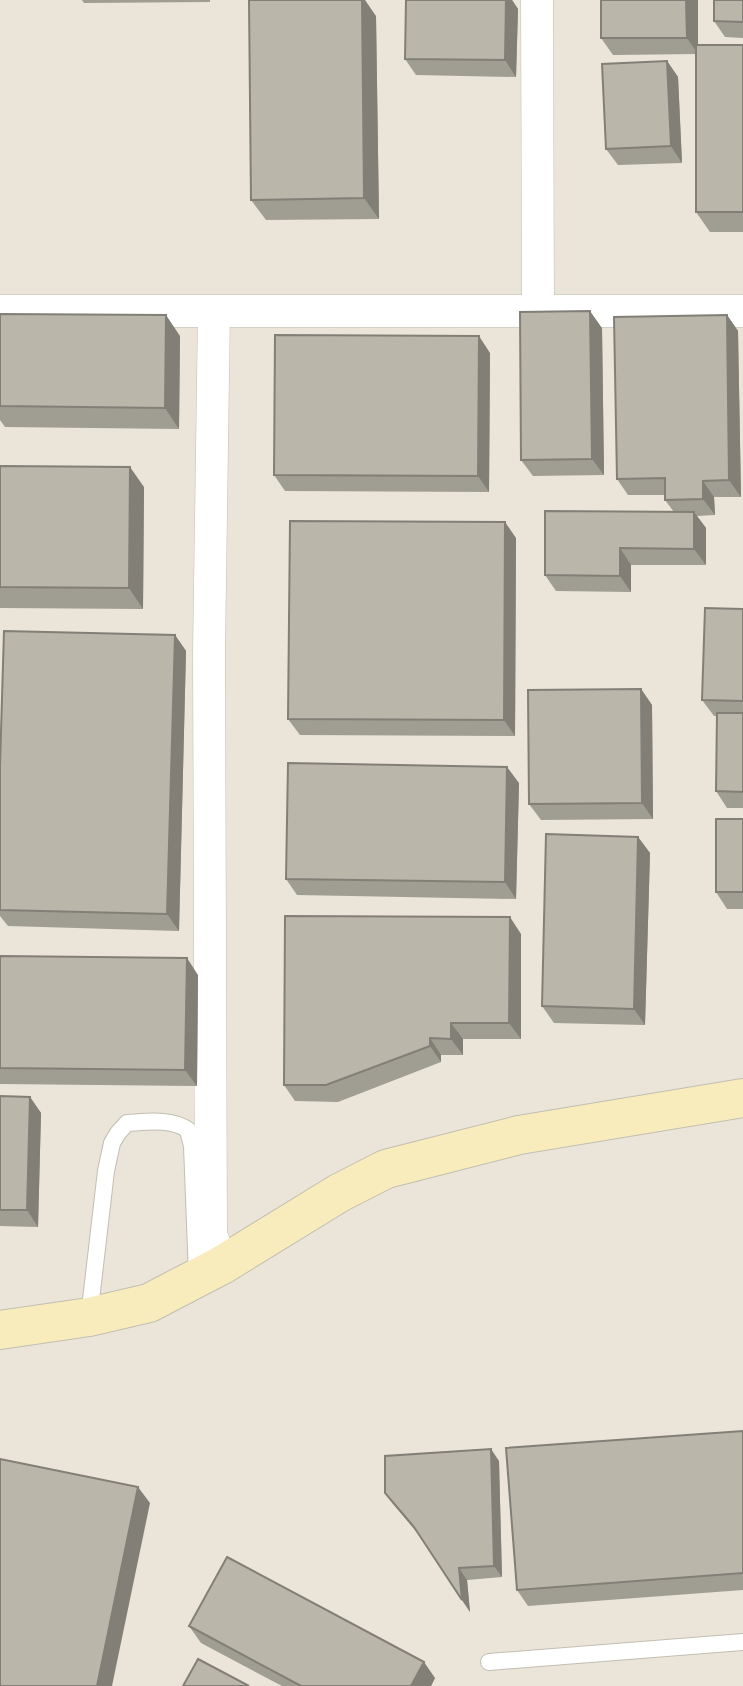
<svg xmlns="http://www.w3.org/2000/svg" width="743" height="1686" font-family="Raleway,sans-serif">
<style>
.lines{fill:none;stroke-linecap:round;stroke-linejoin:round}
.lane-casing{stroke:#c2beb1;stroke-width:18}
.street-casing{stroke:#c2beb1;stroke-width:33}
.secondary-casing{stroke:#c2beb1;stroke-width:40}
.lane{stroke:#fff;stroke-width:16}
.street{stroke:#fff;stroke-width:32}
.secondary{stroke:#f9ecbc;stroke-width:38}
.wall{fill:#a09d92}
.shaded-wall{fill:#827f77}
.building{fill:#bab6aa;stroke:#827f77;stroke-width:2}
</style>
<rect width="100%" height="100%" fill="#eae5d8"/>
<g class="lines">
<g class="lane-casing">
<path id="lane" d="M89 1317 106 1171 112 1143 118 1133 127 1123C146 1122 172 1118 188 1130L192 1146 197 1275
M489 1662 743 1642"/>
</g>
<g class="street-casing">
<path id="street" d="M537 0 538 312
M0 311H743
M214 312 209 652 211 1234 222 1265"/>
</g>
<g class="secondary-casing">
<path id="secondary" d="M0 1330 89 1317 149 1303 222 1265 339 1193 386 1169 519 1135 743 1098"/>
</g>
<use href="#lane" class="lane"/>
<use href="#street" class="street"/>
<use href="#secondary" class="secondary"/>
</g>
<path class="wall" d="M82 0H210V2L84 3Z
M406 0H512L518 9 516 77 416 75 405 59Z
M601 0H698V45H743V232H710L696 212V54L613 55 601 38Z
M743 0V38L725 37 714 21Z
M376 16 379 219 266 220 251 200Z
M667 61 678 77 682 163 618 165 606 149Z
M0 314 180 336 179 429 5 427 0 420Z
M727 315 738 331 741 497H714L715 515 697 516 706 528V565H631V592L556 591 545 575 674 512 665 500V495H628L617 479Z
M602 328 604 475 533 476 521 460Z
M490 353 489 492 285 491 274 475Z
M0 466 144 487 143 609 0 608Z
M516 538 515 736 300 735 288 719Z
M743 609V808H727L716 791 717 716H714L702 700Z
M175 635 186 651 179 931 8 926 0 916V765Z
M641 689 652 705 653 819 541 820 529 804Z
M519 783 516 899 297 895 286 879Z
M743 819V909H727L716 892Z
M638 837 650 853 645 1025 554 1023 542 1006Z
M521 934V1039H463V1055H441V1062L338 1102 295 1101 284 1085Z
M0 956 198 975 197 1086 0 1084Z
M0 1096 30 1097 41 1113 38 1227 0 1226Z
M743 1431V1590L528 1606 517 1590Z
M499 1461 502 1577 467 1580 470 1612 419 1535 393 1504 385 1493Z
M189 1626 435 1678 431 1686H282L201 1643Z"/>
<path class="shaded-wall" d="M362 0H365L376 16 379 219 364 198Z
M506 0H512L518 9 516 77 505 60Z
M686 0H698V54L687 38Z
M667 61 678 77 682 163 671 146Z
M590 311 602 328 604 475 592 459Z
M166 315 180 336 179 429 165 408Z
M727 315 738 331 741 497 729 480Z
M479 336 490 353 489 492 478 476Z
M130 467 144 487 143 609 129 588Z
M703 481 714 497 715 515 703 499Z
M694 512 706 528V565L694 549Z
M505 522 516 538 515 736 504 720Z
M620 548 631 565V592L620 576Z
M175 635 186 651 179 931 167 914Z
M641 689 652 705 653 819 642 803Z
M507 767 519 783 516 899 505 882Z
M638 837 650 853 645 1025 634 1009Z
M510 917 521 934V1039L509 1023Z
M187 958 198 975 197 1086 185 1070Z
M451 1023 463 1039V1055L451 1039Z
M430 1038 441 1055V1062L430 1046Z
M30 1097 41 1113 38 1227 27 1210Z
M491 1449 499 1461 502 1577 494 1566Z
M138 1487 150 1503 112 1686H97Z
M459 1568 467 1580 470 1612 462 1600Z
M424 1662 435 1678 431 1686H411Z"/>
<path class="building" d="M249 0H362L364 198 251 200Z
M406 0H506L505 60 405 59Z
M601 0H686L687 38H601Z
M714 0H743V22L714 21Z
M696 45H743V212H696Z
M667 61 671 146 606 149 602 64Z
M590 311 592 459 521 460 520 312Z
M0 314 166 315 165 408 0 406Z
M727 315 729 480 703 481V499L665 500V478L617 479 614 317Z
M275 335 479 336 478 476 274 475Z
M0 466 130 467 129 588 0 587Z
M545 511 694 512V549L620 548V576L545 575Z
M290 521 505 522 504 720 288 719Z
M705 608 743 609V701L702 700Z
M4 631 175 635 167 914 0 910V765Z
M641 689 642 803 529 804 528 690Z
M717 713H743V792L716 791Z
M288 763 507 767 505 882 286 879Z
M716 819H743V892H716Z
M546 834 638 837 634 1009 542 1006Z
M285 916 510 917 509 1023H451V1039L430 1038V1046L326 1085H284Z
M0 956 187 958 185 1070 0 1068Z
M0 1096 30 1097 27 1210H0Z
M743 1431V1573L517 1590 506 1448Z
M491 1449 494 1566 459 1568 462 1600 414 1527 385 1493V1456Z
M0 1459 138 1487 97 1686H0Z
M227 1557 424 1662 411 1686H301L189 1626Z
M198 1659 249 1686H183Z"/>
</svg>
